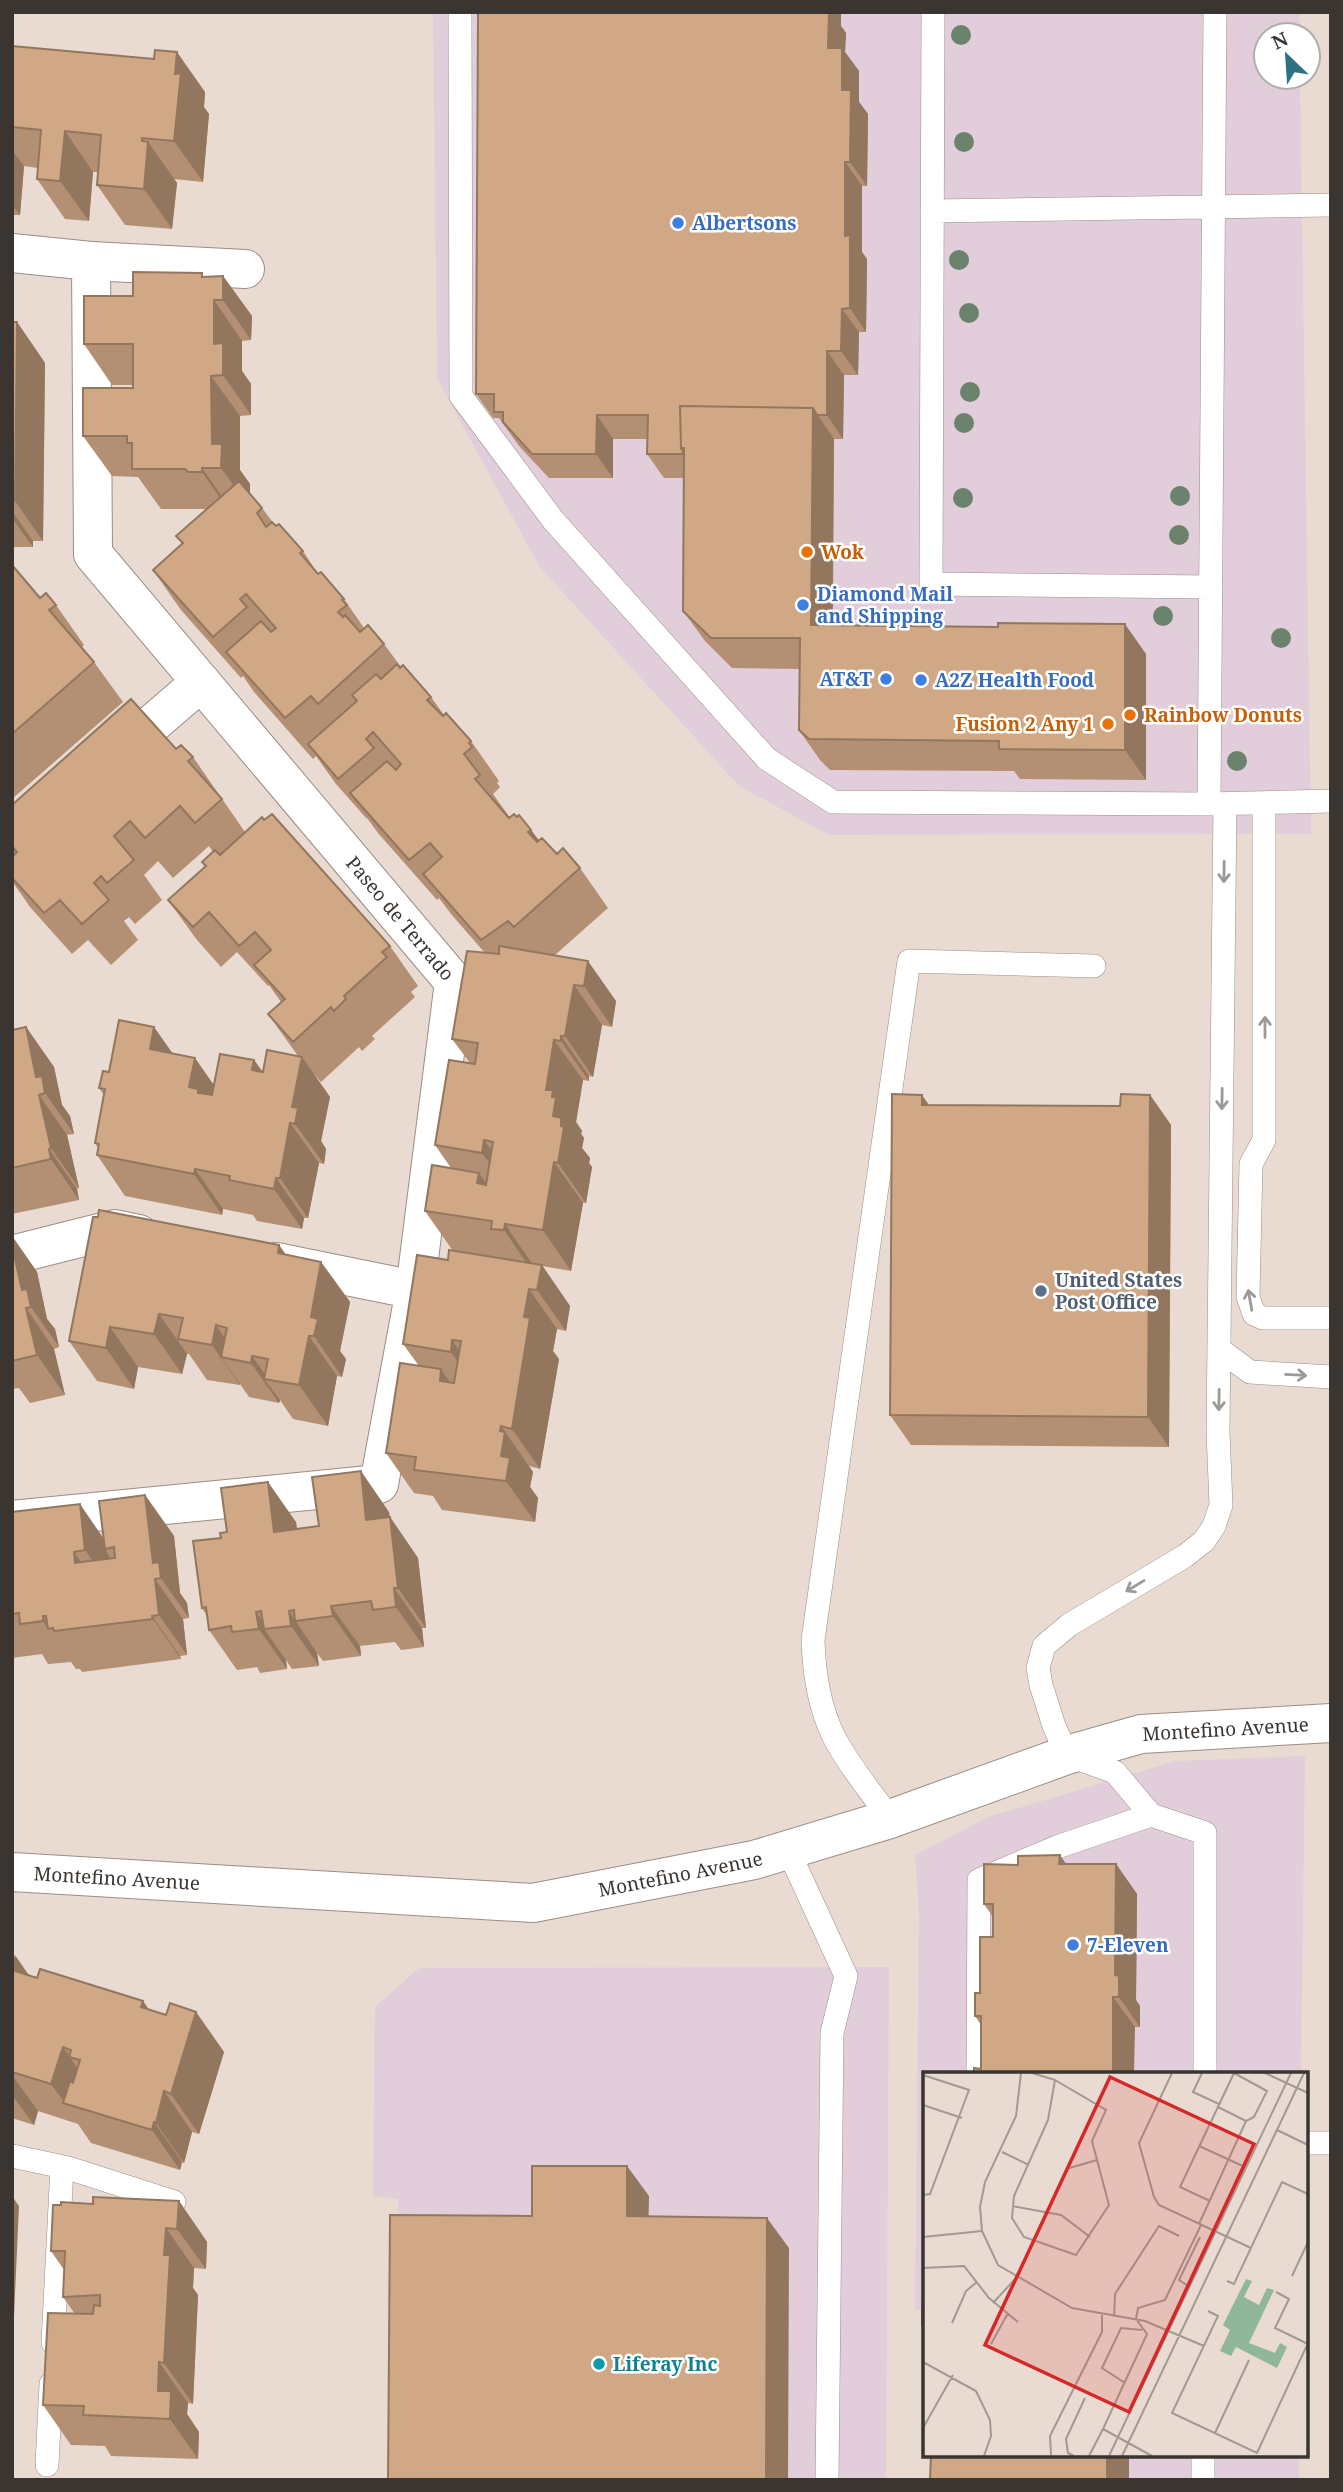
<svg xmlns="http://www.w3.org/2000/svg" width="1343" height="2492" font-family="'Noto Serif',serif">
<style>
.commercial{fill:#e2cddb}
.lines{fill:none;stroke-linecap:round;stroke-linejoin:round}
.lane-casing{stroke:#9a8e84;stroke-width:24}
.street-casing{stroke:#9a8e84;stroke-width:40}
.lane{stroke:#fff;stroke-width:23}
.street{stroke:#fff;stroke-width:38}
.tree{fill:#6b826c}
.wall{fill:#b39073}
.shaded-wall{fill:#92765e}
.building{fill:#d0a886;stroke:#92765e;stroke-width:2}
.oneway{stroke:#9c9a98}
.shop-dot{fill:#3f7fe0;stroke:#fff;stroke-width:2.5}
.food-dot{fill:#e8710a;stroke:#fff;stroke-width:2.5}
.service-dot{fill:#5c6f8a;stroke:#fff;stroke-width:2.5}
.culture-dot{fill:#0f9aa8;stroke:#fff;stroke-width:2.5}
.labels{text-anchor:middle;stroke-width:5;stroke-linejoin:round;paint-order:stroke}
.shop-label{font-size:19px;font-weight:bold;fill:#366cbe;stroke:#fff;text-anchor:start}
.food-label{font-size:19px;font-weight:bold;fill:#c56008;stroke:#fff;text-anchor:start}
.street-label{font-size:19px;fill:#3a3531;stroke:#fff}
.service-label{font-size:19px;font-weight:bold;fill:#4e5e75;stroke:#fff;text-anchor:start}
.culture-label{font-size:19px;font-weight:bold;fill:#0d838f;stroke:#fff;text-anchor:start}
.inset-road{fill:none;stroke:#a39991;stroke-width:2}
.view{fill:#d62828;fill-opacity:0.15;stroke:#d62828;stroke-width:3.5}
.inset-edge{fill:none;stroke:#3a3531;stroke-width:3.5}
</style>
<rect width="100%" height="100%" fill="#e9dbd1"/>
<path class="commercial" d="M433 12H1299L1300 35H1266V77H1300L1311 834 829 835 739 786 539 566 437 378Z
M1305 1756 1301 2074H925V2311L915 2310 919 1913 915 1855 988 1817 1176 1761Z
M889 1967 886 2480H402L398 2199 373 2196 375 2007 419 1968Z
M930 2455H1299V2480H929Z"/>
<g class="lines">
<g class="lane-casing">
<path id="lane" d="M460 12 461 396 553 520 767 759 833 802 1209 804 1331 801
M933 12 931 584 1211 587
M932 211 1331 205
M1264 803V1140L1251 1164 1248 1297 1254 1314 1263 1318H1331
M1209 804 1215 12
M1219 1349 1250 1372 1331 1377
M890 1819C872 1793 848 1765 834 1737 819 1707 814 1673 813 1640L909 961 1094 966
M788 1850 846 1976 832 2033 827 2480
M978 2074 979 1880 1057 1847 1151 1815
M1205 2074V1833L1151 1815 1115 1772 1067 1755 1054 1726 1041 1685 1038 1668 1044 1646 1069 1625 1185 1556 1204 1541 1214 1526 1221 1505 1218 1432 1225 804
M1306 2143H1331
M12 2156 68 2168 174 2202
M53 2343 62 2167
M47 2465 51 2384
M1203 2480V2455"/>
</g>
<g class="street-casing">
<g id="street">
<path id="s1" d="M12 253 91 261 93 554 454 982 415 1290 379 1484 12 1520"/>
<path d="M91 261 245 269"/>
<path d="M114 757 201 682"/>
<path d="M12 1255 115 1229 139 1234"/>
<path d="M277 1262 415 1290"/>
<path id="s2" d="M12 1872 533 1903 754 1860 890 1819 1067 1755 1141 1734 1331 1723"/>
</g>
</g>
<use href="#lane" class="lane"/>
<use href="#street" class="street"/>
</g>
<g class="tree">
<circle cx="961" cy="35" r="10"/>
<circle cx="964" cy="142" r="10"/>
<circle cx="959" cy="260" r="10"/>
<circle cx="969" cy="313" r="10"/>
<circle cx="970" cy="392" r="10"/>
<circle cx="964" cy="423" r="10"/>
<circle cx="1180" cy="496" r="10"/>
<circle cx="963" cy="498" r="10"/>
<circle cx="1179" cy="535" r="10"/>
<circle cx="1163" cy="616" r="10"/>
<circle cx="1281" cy="638" r="10"/>
<circle cx="1237" cy="761" r="10"/>
</g>
<path class="wall" d="M841 26 846 33 845 52 859 71V102L868 114 867 186H862V252L867 259 866 332H859L858 375H844L843 439H834L833 625 1146 654V780L1020 779 1014 771 830 770 820 760 799 730 800 669 732 668 705 641 683 611 684 478H664L647 454 648 439H613V478H549L519 446 499 418H493L476 394Z
M12 46 205 92 204 107 209 114 203 182 174 179 177 183 172 229 125 225 97 185 98 172H93L89 221 65 219 37 179 38 168 24 166 20 215H12Z
M223 276 252 316 251 340 242 341V371L251 384V415L240 416V470L250 484V493L262 508 275 525 303 551 318 574 344 599 364 628 384 644 401 667 431 697 444 715 471 741 499 781 497 783 500 787 493 794 508 815 507 816 531 830 539 840 557 854 580 868 608 908 555 955 616 1001 612 1027 602 1025 593 1077 589 1076V1081L583 1080 576 1122 582 1131 581 1134 584 1138 582 1148 590 1158 589 1163 592 1167 586 1203H583L571 1271 542 1266 570 1306 566 1331 557 1329 553 1351 559 1359 540 1469 529 1466 533 1472 530 1487 538 1498 535 1522 442 1510 433 1496 414 1493 386 1453 419 1366 403 1344 448 1260 513 1261 453 1251 425 1211 451 1168 435 1145 470 1063 452 1039 485 953 451 914 439 898 437 900 378 833 367 818V819L336 784 316 756 313 759 254 692 243 676 241 678 181 610 153 570 182 544 176 536 206 509H161L138 477 112 476 83 436 133 388V385H112L84 344 133 296 205 277Z
M12 322H17L45 363 43 541H33V547H12Z
M12 565 40 598 56 605 84 645 82 647 94 662 123 702 12 799Z
M176 749 193 757 245 832 390 946 418 986 411 992 415 997 372 1036 375 1039 362 1051 359 1047 321 1082 314 1074 330 1097 321 1141 326 1149 324 1164 319 1163 308 1218H304L302 1229 257 1221 253 1215 223 1209 222 1215 125 1196 97 1155 98 1148 95 1143 104 1095 99 1088 109 1072 173 1054 214 1085 254 1060 263 1072 298 1056 268 1014 281 1002 269 985 268 986 237 952 221 967 197 940 168 900 206 867 202 862 213 852 209 846 173 878 158 861 144 875 162 900 135 924 129 917 124 921 138 940 111 965 88 940 72 954 30 907 12 881V857L15 854 12 851V805Z
M26 1027 54 1067 62 1105 70 1116 74 1134 67 1135 79 1188 77 1189 79 1200 12 1214V1030Z
M1150 1095 1171 1125 1169 1447 911 1445 890 1415 929 1105 1120 1106Z
M12 1236 37 1272 47 1319 55 1329 59 1347 54 1349 65 1395 30 1403 19 1388 12 1389Z
M279 1245 286 1255 321 1262 350 1302 340 1351 346 1359 342 1377 337 1376 328 1426 293 1419 280 1400 279 1403 249 1397 240 1384V1385L207 1380 189 1354H187L182 1374 138 1367 134 1389 97 1381 69 1341Z
M145 1495 174 1536 180 1593 187 1603 189 1618 183 1619 187 1655 180 1656 181 1659 82 1672 80 1669H76L71 1662 48 1664 42 1654 12 1658V1512L103 1538Z
M389 1512 390 1517 418 1558 426 1628H422L424 1647 401 1650 395 1642 360 1646 361 1656 323 1661 317 1653 319 1666 292 1669 286 1660 287 1669 260 1673 257 1667 237 1670 209 1630 207 1616 202 1608 221 1538 296 1522 297 1529 319 1526Z
M1066 1864H1116L1137 1894 1136 2000 1140 2006V2027H1135L981 2069V2025L975 2016 993 1937V1917L984 1904Z
M12 1955 29 1975 166 2015 196 2012 224 2052 199 2134 192 2132 184 2163 182 2162 180 2170 91 2143 78 2124 38 2111 34 2125 12 2118Z
M179 2201 207 2242 206 2269 194 2268 193 2288 198 2295 193 2404 188 2403 187 2414 199 2432 198 2459 111 2456 105 2446 71 2445 43 2405 75 2314 63 2297 64 2270 51 2251 93 2204Z"/>
<path class="shaded-wall" d="M826 12H841V26L846 33 845 52 859 71V102L868 114 867 186 850 162 842 90 828 48Z
M177 52 205 92 204 107 209 114 203 182 174 141 175 74Z
M65 131 93 172 89 221 60 181Z
M142 138 148 146V142L177 183 172 229 144 189Z
M12 150 24 166 20 215 12 205Z
M845 162 862 186V252L867 259 866 332 850 308 845 236Z
M223 276 252 316 251 340 223 300Z
M214 300 242 341V371L251 384V415L223 375 214 344Z
M842 309 859 332 858 375 841 351Z
M17 322 45 363 43 541 15 501Z
M827 351 844 375 843 439 827 415Z
M211 376 240 416V470L250 484V508L221 468 212 444Z
M813 408 834 439 832 656 811 625Z
M597 415 613 439V478L596 454Z
M202 468 230 508V512L202 472Z
M12 511 33 541V547L12 518Z
M1125 624 1146 654V780L1125 750Z
M531 830 559 870 528 832Z
M588 961 616 1001 612 1027 584 986Z
M574 985 602 1025 593 1077 565 1036Z
M26 1027 54 1067 62 1105 70 1116 74 1134 45 1093 36 1077Z
M154 1027 183 1068 150 1049Z
M561 1036 589 1076V1081L561 1041Z
M554 1040 583 1080 576 1122 582 1131 581 1134 584 1138 582 1148 590 1158 589 1163 592 1167 586 1203 558 1163 553 1116 546 1090Z
M302 1057 330 1097 321 1141 326 1149 324 1164 295 1124 292 1107Z
M195 1058 223 1098 219 1119 189 1087Z
M254 1060 282 1100 252 1070Z
M39 1095 67 1135 79 1188 51 1148Z
M922 1095 943 1125 922 1105Z
M1150 1095 1171 1125 1169 1447 1148 1417Z
M290 1123 319 1163 308 1218 280 1178Z
M484 1140 513 1180 511 1193 482 1153Z
M49 1149 77 1189 79 1200 51 1159Z
M554 1162 583 1203 571 1271 543 1230Z
M195 1169 223 1209 222 1215 194 1174Z
M479 1173 507 1213 477 1183Z
M276 1178 304 1218 302 1229 274 1189Z
M505 1224 533 1265 532 1271 504 1230Z
M12 1236 37 1272 47 1319 55 1329 59 1347 31 1307 22 1290 12 1246Z
M279 1245 307 1285 278 1253Z
M321 1262 350 1302 340 1351 346 1359 342 1377 314 1336 311 1317Z
M542 1265 570 1306 566 1331 537 1290Z
M529 1289 557 1329 553 1351 559 1359 540 1469 512 1429 524 1317Z
M26 1308 54 1349 65 1395 37 1355Z
M159 1314 187 1354 182 1374 154 1334Z
M216 1325 240 1361 221 1357 240 1384V1385L212 1345Z
M110 1327 138 1367 134 1389 106 1348Z
M309 1336 337 1376 328 1426 299 1385Z
M452 1340 480 1380 479 1392 451 1352Z
M252 1356 269 1380 264 1379 280 1400 279 1403 251 1363Z
M441 1369 469 1410 440 1381Z
M501 1426 533 1472 530 1487 538 1498 535 1522 506 1481 501 1456 500 1431Z
M361 1471 389 1512 395 1561 366 1520Z
M268 1482 296 1522 302 1572 274 1532Z
M145 1495 174 1536 180 1593 187 1603 189 1618 161 1578 153 1563Z
M80 1504 108 1545 105 1549 109 1556 114 1591 85 1550Z
M390 1517 418 1558 426 1628 398 1588Z
M74 1552 102 1592 75 1563Z
M155 1579 183 1619 187 1655 159 1615Z
M394 1588 422 1628 424 1647 396 1607Z
M331 1606 360 1646 361 1656 333 1616Z
M289 1611 317 1653 319 1666 291 1626Z
M256 1612 268 1628 264 1629 286 1660 287 1669 259 1629Z
M43 1616 51 1629H48L43 1621Z
M152 1616 180 1656 181 1659 153 1619Z
M1060 1855 1081 1886 1059 1864Z
M1116 1864 1137 1894 1136 2000 1140 2006V2027L1119 1997 1115 1975Z
M15 1955 43 1996 12 1972V1965Z
M1113 1997 1135 2027 1134 2074H1113Z
M143 2001 171 2041 141 2007Z
M196 2012 224 2052 199 2134 171 2094Z
M63 2047 91 2088 65 2103 51 2084Z
M12 2075 38 2111 34 2125 12 2095Z
M164 2091 192 2132 184 2163 156 2123Z
M154 2122 182 2162 180 2170 152 2130Z
M627 2166 649 2196 648 2247 627 2216Z
M12 2196 19 2206 12 2361Z
M179 2201 207 2242 206 2269 177 2229Z
M767 2218 789 2248 788 2480H766Z
M166 2228 194 2268 193 2288 198 2295 193 2404 164 2363V2255Z
M159 2362 188 2403 187 2414 199 2432 198 2459 170 2419 158 2391Z
M1107 2455H1129V2480H1107Z"/>
<path class="building" d="M478 12H829L828 48H842V90H851L850 162H845V236L850 235V308L842 309 841 351H827V415H817L813 408 680 406 681 448 684 454H647L648 415H597L596 454H532L503 422V412H494V394H476Z
M12 46 154 59 155 50 177 52 175 74 181 73 174 141 142 138V141L148 142 144 189 97 185 101 135 65 131 60 181 37 179 41 130 12 127Z
M133 272 202 273V277L223 276V300H214V344L223 343V375L211 376 212 444H222L221 468H202V472H188L185 469H132V443H127V436H83V388H133V344H84V296H133Z
M12 322H17L15 501H12Z
M680 406 813 408 811 625 998 627V623L1125 624V750L999 749V741L809 739 799 730 800 638H711L683 611 684 448H681Z
M239 481 262 508 257 513 266 527 272 522 276 526 279 524 303 551 300 553 318 574 321 572 344 599 342 600 347 605 338 612 343 617 345 615 360 632 368 625 384 644 318 704 311 696 285 718 226 652 261 621 271 632 276 628 246 594 240 599 247 607 213 637 153 570 183 543 176 536Z
M12 565 40 598 46 593 56 605 49 610 94 662 12 734Z
M397 664 400 668 403 665 431 697 427 700 443 716 446 713 471 741 469 743 472 747 464 754 480 775 475 779 509 818 514 814 517 817 519 815 531 830 528 832 537 842 542 838 557 854 563 848 580 868 514 927 508 921 481 940 423 874 442 857 430 843 409 860 350 793 387 761 396 770 401 764 373 732 366 739 374 748 338 779 308 744 357 701 352 695 376 674 381 679Z
M131 699 176 749 181 745 193 757 188 761 222 799 195 823 180 806 145 838 130 821 114 836 134 860 107 883 101 876 94 883 109 900 82 924 60 900 44 913 12 878V857L17 852 12 846V805Z
M272 814 390 946 382 952 387 957 344 996 346 999 334 1011 331 1007 293 1042 268 1014 285 999 254 965 271 950 255 932 239 946 209 912 193 927 168 900 206 866 202 862 215 850 220 855 262 817 264 820Z
M499 946 588 961 584 986 574 985 565 1036H561V1041L554 1040 546 1090H553L552 1097 556 1098 553 1116 561 1118V1126L564 1127 558 1163 554 1162 543 1230 505 1224 504 1230 491 1229 492 1221 425 1211 432 1165 479 1173 477 1183 486 1185 493 1142 484 1140 482 1153 435 1145 449 1060 475 1064 478 1043 452 1039 467 951 499 954Z
M119 1020 154 1027 150 1049 195 1058 189 1087 198 1089V1093L212 1095 220 1054 254 1060 252 1070 263 1072 267 1050 302 1057 292 1107 298 1108 295 1124 290 1123 280 1178H276L274 1189 229 1180 230 1176 195 1169 194 1174 97 1155 99 1144 95 1143 105 1089 99 1088 103 1071 109 1072Z
M26 1027 36 1077 42 1076 45 1093 39 1095 51 1148 49 1149 51 1159 12 1168V1030Z
M892 1094 922 1095V1105L1120 1106 1121 1094 1150 1095 1148 1417 890 1415Z
M99 1210 279 1245 278 1253 321 1262 311 1317 318 1319 314 1336H309L299 1385 264 1379 268 1359 252 1356 251 1363 221 1357 227 1328 216 1325 212 1345 178 1339 183 1318 159 1314 154 1334 110 1327 106 1348 69 1341 93 1217H98Z
M12 1246 22 1290 27 1289 31 1307 26 1308 37 1355 12 1361Z
M449 1250 542 1265 537 1290 529 1289 524 1317 530 1318 512 1429 501 1426 500 1431 505 1432 501 1456 510 1458 506 1481 414 1470 416 1457 386 1453 400 1363 441 1369 440 1381 454 1383 461 1341 452 1340 451 1352 403 1344 417 1255 448 1260Z
M361 1471 366 1520 390 1517 398 1588H394L396 1607 373 1610 371 1601 331 1606 333 1616 295 1621 294 1610 289 1611 291 1626 264 1629 261 1611 256 1612 259 1629 232 1632 231 1626 209 1630 206 1607 202 1608 193 1541 221 1538 220 1533 227 1532 221 1488 268 1482 274 1532 319 1526 312 1477Z
M145 1495 153 1563 159 1562 161 1578 155 1579 159 1615 152 1616 153 1619 54 1631 53 1628 48 1629 46 1616H43V1621L20 1624 19 1613 12 1614V1512L80 1504 85 1550 74 1552 75 1563 115 1558 114 1547 105 1549 99 1501Z
M1060 1855 1059 1864H1116L1115 1975 1119 1976V1997H1113V2074H974V2068L981 2069V2016H975V1993H980V1937H993V1904H984V1864L1018 1865V1856Z
M40 1969 143 2001 141 2007 166 2015 170 2003 196 2012 171 2094 164 2091 156 2123 154 2122 152 2130 63 2103 70 2081 73 2083 80 2060 69 2057 71 2050 63 2047 51 2084 12 2072V1970L37 1978Z
M532 2166H627V2216L767 2218 766 2480H388L390 2215 532 2216Z
M93 2197 179 2201 177 2229 166 2228 164 2255H170L164 2363 159 2362 158 2391H171L170 2419 83 2415 84 2406 43 2405 48 2313 93 2314 94 2305 100 2306V2295L63 2297 65 2251H51L53 2205H61V2202L93 2204Z
M923 2289H925V2324H922Z
M931 2455H1107V2480H930Z"/>
<defs><path id="oneway-shaft" d="M-6 0H5M1.5-3L5.5 0L1.5 3" fill="none" stroke-width="1.6" stroke-linecap="round" stroke-linejoin="round" transform="scale(1.75)"/></defs>
<g class="oneway">
<use href="#oneway-shaft" transform="translate(1224 872) rotate(91)"/>
<use href="#oneway-shaft" transform="translate(1265 1027) rotate(-90)"/>
<use href="#oneway-shaft" transform="translate(1222 1099) rotate(91)"/>
<use href="#oneway-shaft" transform="translate(1250 1300) rotate(-100)"/>
<use href="#oneway-shaft" transform="translate(1296 1375) rotate(3)"/>
<use href="#oneway-shaft" transform="translate(1219 1400) rotate(91)"/>
<use href="#oneway-shaft" transform="translate(1135 1586) rotate(149)"/>
</g>
<g class="shop-dot">
<circle cx="678" cy="223" r="7"/>
<circle cx="803" cy="605" r="7"/>
<circle cx="886" cy="679" r="7"/>
<circle cx="921" cy="680" r="7"/>
<circle cx="1073" cy="1945" r="7"/>
</g>
<g class="food-dot">
<circle cx="807" cy="552" r="7"/>
<circle cx="1130" cy="715" r="7"/>
<circle cx="1108" cy="724" r="7"/>
</g>
<circle class="service-dot" cx="1041" cy="1291" r="7"/>
<circle class="culture-dot" cx="599" cy="2364" r="7"/>
<g class="labels">
<g class="shop-label">
<text x="692" y="230">Albertsons</text>
<text x="817" y="601">Diamond Mail<tspan x="817" dy="22">and Shipping</tspan></text>
<text x="872" y="686" text-anchor="end">AT&amp;T</text>
<text x="935" y="687">A2Z Health Food</text>
<text x="1087" y="1952">7-Eleven</text>
</g>
<g class="food-label">
<text x="821" y="559">Wok</text>
<text x="1144" y="722">Rainbow Donuts</text>
<text x="1094" y="731" text-anchor="end">Fusion 2 Any 1</text>
</g>
<g class="street-label">
<text dy="7" stroke="none"><textPath href="#s1" startOffset="849">Paseo de Terrado</textPath></text>
<text dy="7" stroke="none"><textPath href="#s2" startOffset="1239">Montefino Avenue</textPath></text>
<text dy="7" stroke="none"><textPath href="#s2" startOffset="672">Montefino Avenue</textPath></text>
<text dy="7" stroke="none"><textPath href="#s2" startOffset="105">Montefino Avenue</textPath></text>
</g>
<g class="service-label">
<text x="1055" y="1287">United States<tspan x="1055" dy="22">Post Office</tspan></text>
</g>
<g class="culture-label">
<text x="613" y="2371">Liferay Inc</text>
</g>
</g>
<g transform="translate(923 2072)">
<rect width="385" height="385" fill="#e9dbd1"/>
<path d="M323 207 329 209 321 225 336 233 344 216 351 218 326 271 352 281 357 271 364 275 354 296 313 275 308 284 297 279 307 258 300 253Z" fill="#91b79a"/>
<path class="inset-road" d="M98 1 93 44 62 110 57 135 59 159 75 193 149 236 222 249 281 274M109 1 132 8M249 1 216 71 231 125 236 133 328 176M279 1 270 20 296 32M342 1 385 21M0 3 46 18 7 122 0 123M132 8 183 38 169 69 186 133 153 183 101 165 89 146 91 124 125 48ZM0 33 39 46M295 35 323 49M354 58 385 73M276 74 322 95M79 80 106 93M143 97 174 88M287 129 257 115 311 1M89 134 138 143 167 165M276 152 323 49 331 45 344 19 311 1M0 165 59 159M0 196 41 194 66 226 95 250M369 204 385 170M304 209 311 212 359 110 385 122M267 215 256 208 277 165M353 220 366 227 352 256 385 272M70 231 93 206M285 239 295 244 249 341 334 381 385 271M191 245 192 222 236 154 256 164M29 251 43 219 54 210M68 272 85 241M0 290 53 319 67 348 68 364 61 384M202 311 179 296 198 256 219 258M0 356 30 303M292 361 326 288M128 383 127 364 179 260V243M151 384 145 381 143 367 162 326M166 384 180 357M186 384 368 1M199 384 381 1M229 384 180 357 224 262 213 247 215 236 242 228 278 153"/>
<path class="view" d="M187 5 331 72 206 340 62 273Z"/>
<rect width="385" height="385" class="inset-edge"/>
</g>
<rect width="1343" height="2492" fill="none" stroke="#3a3531" stroke-width="28"/>
<g transform="translate(1287 56) rotate(335)"><circle r="33" fill="#ffffff" stroke="#b0aead" stroke-width="2"/>
<path d="M0-5L12 26L0 18L-12 26Z" fill="#2d7281"/>
<text y="-10" font-size="19" font-weight="bold" text-anchor="middle" fill="#3a3531">N</text>
</g>
</svg>
